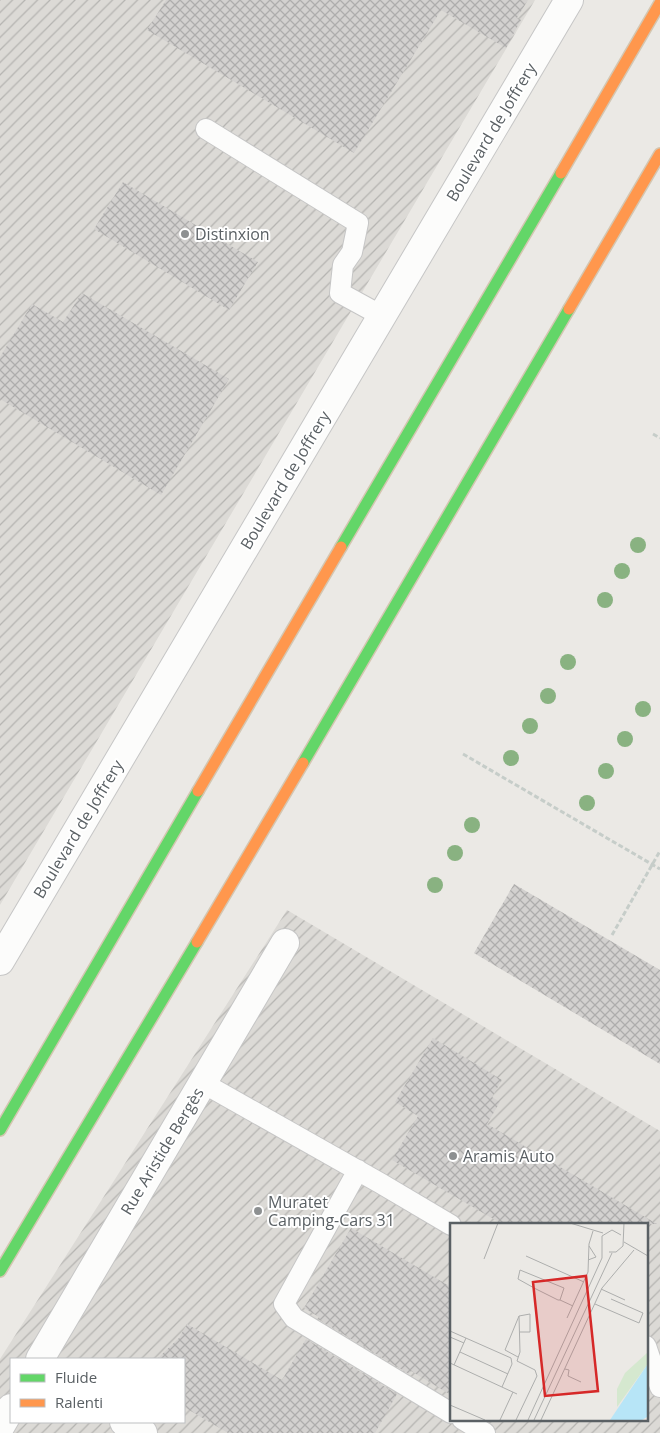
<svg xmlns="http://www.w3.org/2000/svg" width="660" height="1433" font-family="'Open Sans',sans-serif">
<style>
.industrial{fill:url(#industrial-furrows);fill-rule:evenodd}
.building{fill:url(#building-cross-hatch)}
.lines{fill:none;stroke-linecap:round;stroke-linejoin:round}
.lane-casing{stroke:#c6c6c6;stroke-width:22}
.street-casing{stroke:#c6c6c6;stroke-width:30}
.fast-casing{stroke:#d4c6b1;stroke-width:14}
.slow-casing{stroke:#d4c6b1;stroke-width:14}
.path{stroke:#c6cdc9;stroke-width:3;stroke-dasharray:5 2.5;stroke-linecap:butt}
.lane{stroke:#fcfcfb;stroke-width:20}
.street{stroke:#fcfcfb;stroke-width:28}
.fast{stroke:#63d668;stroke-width:11}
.slow{stroke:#ff974d;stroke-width:11}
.tree{fill:#89b281}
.poi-dot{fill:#8d9091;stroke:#fff;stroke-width:2}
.labels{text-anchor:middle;stroke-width:4;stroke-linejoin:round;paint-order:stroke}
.street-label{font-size:16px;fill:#5a6064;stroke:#fff}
.poi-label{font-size:16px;fill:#5a6064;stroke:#fff;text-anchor:start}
.inset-road{fill:none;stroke:#adaead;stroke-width:1}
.view{fill:#d62828;fill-opacity:0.15;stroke:#d62828;stroke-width:2.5}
.inset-edge{fill:none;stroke:#5a6064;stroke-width:2.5}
</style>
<defs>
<pattern id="industrial-furrows" width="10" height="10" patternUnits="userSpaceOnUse" patternTransform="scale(1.25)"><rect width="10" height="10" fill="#dcdad6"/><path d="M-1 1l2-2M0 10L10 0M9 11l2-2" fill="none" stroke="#b5b4b1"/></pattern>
<pattern id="building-cross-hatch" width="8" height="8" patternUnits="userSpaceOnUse" patternTransform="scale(1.25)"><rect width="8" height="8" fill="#d3d1cf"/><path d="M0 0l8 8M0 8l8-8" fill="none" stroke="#aeadac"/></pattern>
</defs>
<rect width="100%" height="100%" fill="#ebe9e5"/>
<path class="industrial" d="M0 0H535L0 905Z
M287 910 660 1131V1433H0V1359ZM451 1224H646V1419H451ZM11 1359H184V1422H11Z"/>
<path class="building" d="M166 0H528L517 18 521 20 506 48 441 10 354 153 147 30Z
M123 182 258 262 229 310 94 229Z
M82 293 229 379 161 495 0 399V357L32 304 63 322Z
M514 884 660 970V1064L474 953Z
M433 1038 502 1080 492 1097 500 1102 487 1124 657 1224H502L392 1160 418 1116 395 1102Z
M351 1228 451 1287V1395L411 1371 409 1374 318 1319 319 1317 304 1308Z
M187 1324 282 1380 306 1339 397 1394 375 1433H228L184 1407V1359H157L179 1338Z"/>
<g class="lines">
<g class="lane-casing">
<path id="lane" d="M206 129 358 223 352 252 343 265 340 293 382 316
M203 1083 380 1183 451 1225
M358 1170 284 1304 294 1318 451 1413
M646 1346 660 1387
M462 1419 485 1433"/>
</g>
<g class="street-casing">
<path id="street" d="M0 961 569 0
M40 1359 285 943
M124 1422 143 1433
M0 1427 11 1408"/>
</g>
<g class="fast-casing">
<path id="fast" d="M341 547 561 173
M303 763 569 309
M0 1130 198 791
M0 1271 197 942"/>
</g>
<g class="slow-casing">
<path id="slow" d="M561 173 660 3
M569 309 660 154
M198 791 341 547
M197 942 303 763"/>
</g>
<path class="path" d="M653 434 660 438
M463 754 660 869
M612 935 660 851"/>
<use href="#lane" class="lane"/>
<use href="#street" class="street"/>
<use href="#fast" class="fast"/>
<use href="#slow" class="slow"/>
</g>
<g class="tree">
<circle cx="638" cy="545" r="8"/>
<circle cx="622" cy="571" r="8"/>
<circle cx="605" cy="600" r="8"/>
<circle cx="568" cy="662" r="8"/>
<circle cx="548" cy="696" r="8"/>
<circle cx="643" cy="709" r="8"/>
<circle cx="530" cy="726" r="8"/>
<circle cx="625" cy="739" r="8"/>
<circle cx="511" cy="758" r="8"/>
<circle cx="606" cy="771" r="8"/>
<circle cx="587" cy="803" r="8"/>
<circle cx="472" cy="825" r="8"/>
<circle cx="455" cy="853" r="8"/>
<circle cx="435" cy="885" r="8"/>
</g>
<g class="poi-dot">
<circle cx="185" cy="234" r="5"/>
<circle cx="453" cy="1156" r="5"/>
<circle cx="258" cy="1211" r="5"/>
</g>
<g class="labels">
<g class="street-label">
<text transform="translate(491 132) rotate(-59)" y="6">Boulevard de Joffrery</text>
<text transform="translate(285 480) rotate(-59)" y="6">Boulevard de Joffrery</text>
<text transform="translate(78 829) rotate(-59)" y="6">Boulevard de Joffrery</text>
<text transform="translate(162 1151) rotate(-59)" y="6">Rue Aristide Bergès</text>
</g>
<g class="poi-label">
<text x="195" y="240">Distinxion</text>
<text x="463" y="1162">Aramis Auto</text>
<text x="268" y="1208">Muratet<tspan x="268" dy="18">Camping-Cars 31</tspan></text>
</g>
</g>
<g transform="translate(450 1223)">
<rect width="198" height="198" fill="#ebe9e5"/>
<path d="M197 130V142L167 184V166L175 150Z" fill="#d5e8cf"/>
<path d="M197 142V194L192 197H160Z" fill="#b7e5f7"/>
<path class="inset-road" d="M120 0 153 10M174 19 198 33M159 29H166L173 23 174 0M76 33 134 59M34 36 48 0M138 37 146 34 139 23M151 66 175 77M110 77 114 65 70 47 68 56 86 66 108 77H110L123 83M145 81 189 100 193 90 161 76M69 93 80 91V109H70M117 95 138 49 139 21 143 8M0 108 61 135 62 141 52 164M0 114 14 120M10 129 58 151M0 140 67 171M4 142 16 115M115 146 119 147 118 153 131 159M0 182 35 197M50 197 63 169M66 197 87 153 85 147 67 138 70 129 69 93 55 127 68 134M78 197 152 35V13L162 7 171 12M84 197 162 30M91 197 152 65 184 27"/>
<path class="view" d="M136 53 148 168 95 173 83 59Z"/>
<rect width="198" height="198" class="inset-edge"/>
</g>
<rect x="10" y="1358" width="175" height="65" fill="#ffffff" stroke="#bdbfc1"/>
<rect x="20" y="1374" width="25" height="8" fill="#63d668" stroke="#bdbfc1"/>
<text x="55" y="1383" font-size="15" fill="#5a6064">Fluide</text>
<rect x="20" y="1399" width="25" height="8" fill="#ff974d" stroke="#bdbfc1"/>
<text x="55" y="1408" font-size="15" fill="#5a6064">Ralenti</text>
</svg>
